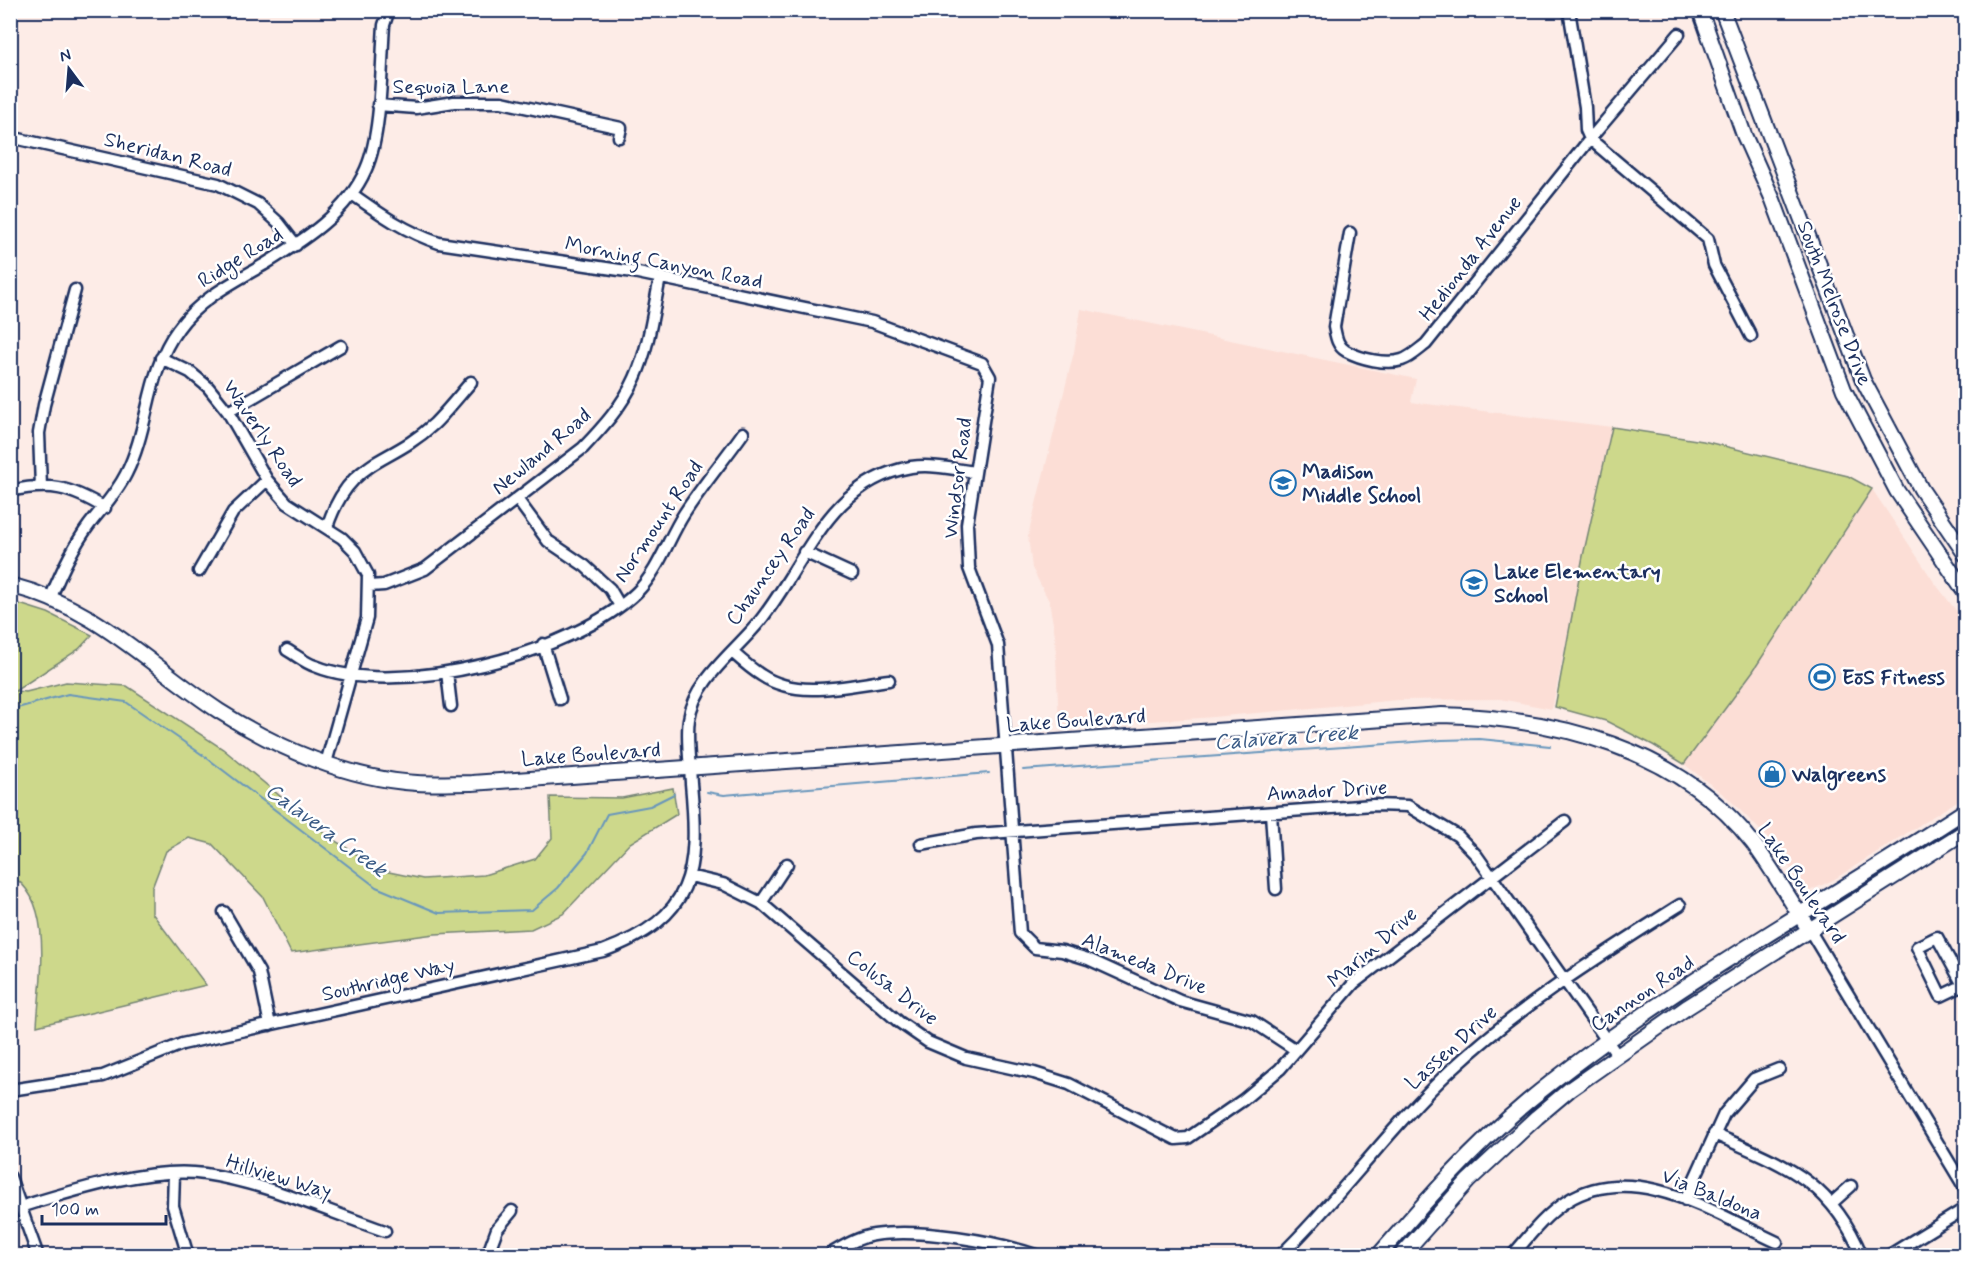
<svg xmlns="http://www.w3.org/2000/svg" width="1976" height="1266" font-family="Mynerve,sans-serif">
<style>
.built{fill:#fcded6}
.green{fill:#cdd88b;stroke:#748474;stroke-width:1.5}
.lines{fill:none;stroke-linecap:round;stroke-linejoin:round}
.stream{stroke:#6796bc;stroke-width:2}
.minor-casing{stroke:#1b2f5e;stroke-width:15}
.major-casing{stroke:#1b2f5e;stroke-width:18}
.minor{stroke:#fff;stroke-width:10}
.major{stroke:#fff;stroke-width:14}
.labels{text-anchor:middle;stroke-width:5;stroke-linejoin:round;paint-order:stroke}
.street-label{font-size:21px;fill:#1b2f5e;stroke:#fff}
.poi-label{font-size:21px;font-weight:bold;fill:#1b2f5e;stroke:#fff;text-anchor:start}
.water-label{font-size:22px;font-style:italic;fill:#3a5a85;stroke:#fff}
</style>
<rect width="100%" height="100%" fill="#fdece7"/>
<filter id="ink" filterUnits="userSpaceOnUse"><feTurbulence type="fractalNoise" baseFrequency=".0167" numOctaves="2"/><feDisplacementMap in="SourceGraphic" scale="12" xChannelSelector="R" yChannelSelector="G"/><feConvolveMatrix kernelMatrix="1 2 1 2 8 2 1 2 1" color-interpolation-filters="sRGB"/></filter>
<g filter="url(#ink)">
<path class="built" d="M1081 309 1416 379 1411 402 1612 427 1552 709 1500 699 1398 700 1202 718 1059 726 1055 635 1049 601 1032 568 1028 536 1074 352Z
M1872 489 1934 582 1965 622V796L1833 880 1805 893 1779 849 1728 798 1684 764 1753 671Z"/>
<path class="green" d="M1612 427 1703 441 1848 476 1872 489 1753 671 1684 764 1653 745 1606 721 1555 707 1583 556Z
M10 601 48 613 92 635 79 649 15 691 26 692 66 682 127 686 223 749 332 839 384 871 423 879 484 875 535 859 552 838 550 797 622 798 673 788 677 814 630 843 563 914 531 929 435 934 291 953 263 897 212 844 189 838 166 851 152 888V913L206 985 37 1026C39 984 56 900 11 876Z"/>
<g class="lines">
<path class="stream" d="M10 710 68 694 126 702 207 758 376 887 439 913 532 910 558 888 587 853 607 814 650 806 674 794
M1023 770 1442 740 1480 739 1550 746
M707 792 724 795 989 773"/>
<g class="minor-casing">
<path id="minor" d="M1569 10 1585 107 1586 130 1590 139 1708 239 1714 265 1751 336
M378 105 416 108 454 102H502L621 128 619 137
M10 137 218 184 258 204 279 223 296 245
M352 194C380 214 406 232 439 243L633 272 872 322 982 363 990 377 967 524 969 568 998 645 1020 933 1035 948 1062 951 1088 959 1180 1001 1252 1021 1296 1050
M1350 233 1334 327C1336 336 1337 346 1346 351 1361 359 1386 365 1402 360 1411 357 1418 350 1426 344L1590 139 1679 34
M161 358 190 372 208 387 228 412 267 480 287 503 342 538 355 551 368 575 367 618 326 763
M228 412 341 346
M41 487 39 433 44 405 75 290
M10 491C51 482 70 487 105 508
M517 499 548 541 585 566 610 589 620 606
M327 527C351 456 387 467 434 424 447 411 459 396 471 382
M804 552 852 574
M199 571 233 512 267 480
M369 586 384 585 425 569 583 448C603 427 623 405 635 378 649 348 653 311 660 278
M51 597C61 572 72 548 89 525 102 508 116 494 126 474 150 427 146 372 178 329 199 299 234 282 265 264 304 240 347 213 366 169 382 133 381 66 384 25L389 10
M543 644 560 699
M287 650C296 655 305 663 315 666 399 700 574 653 637 592 659 570 668 539 684 514 702 486 724 460 743 433
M732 652C741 660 751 669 761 675 798 700 849 685 889 680
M447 672 451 706
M1271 813 1276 889
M921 844 976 834 1373 805 1408 806 1458 836 1477 856 1617 1055
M689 876 723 884 761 903 899 1022 928 1042 966 1058 1034 1073 1069 1084 1176 1139 1188 1138 1243 1100 1280 1069 1354 983 1565 821
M761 903 787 864
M224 912 259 972 270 1025
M1810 931 1966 1190
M1963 985 1937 937 1917 947 1941 996 1966 984
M10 1090 103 1076 182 1044 603 951C695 917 699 871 691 783 690 763 686 739 689 719 695 678 740 648 763 617 807 560 830 481 911 467 932 464 954 469 974 472
M1714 1134C1784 1165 1831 1180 1862 1256
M174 1173 173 1206 188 1256
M10 1177 38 1256
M1685 1200 1724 1114 1754 1079 1779 1069
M1832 1203 1851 1186
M20 1207C72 1191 150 1166 205 1174 266 1183 326 1211 385 1231
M832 1253C845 1245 859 1237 874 1235 919 1228 996 1241 1039 1256
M487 1256 497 1229 512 1211
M1280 1256C1341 1197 1390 1127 1452 1069 1521 1005 1601 955 1680 905
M1512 1256C1529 1236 1545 1215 1567 1201 1635 1159 1715 1214 1777 1242
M1888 1256 1966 1208"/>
</g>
<g class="major-casing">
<path id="major" d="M1700 10 1744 135 1773 200 1844 390 1897 491 1966 593
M1722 10 1863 380 1921 489 1966 555
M10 585C99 608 146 663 219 711 277 748 348 779 417 783 436 784 454 783 472 783L1442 715C1556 718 1679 748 1753 843 1774 871 1791 902 1810 931
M1378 1256C1425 1202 1472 1148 1527 1102 1660 992 1821 905 1966 810
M1401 1256 1468 1181 1537 1117 1569 1090 1686 1008 1966 831"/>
</g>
<use href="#minor" class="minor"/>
<use href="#major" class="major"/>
</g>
</g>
<defs>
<g id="school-ring" transform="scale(1.35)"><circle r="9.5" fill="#fff" stroke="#1f6fb2" stroke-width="1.5"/><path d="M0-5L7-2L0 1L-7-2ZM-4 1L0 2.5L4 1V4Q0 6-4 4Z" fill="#1f6fb2"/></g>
<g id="stadium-ring" transform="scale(1.35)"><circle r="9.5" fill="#fff" stroke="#1f6fb2" stroke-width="1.5"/><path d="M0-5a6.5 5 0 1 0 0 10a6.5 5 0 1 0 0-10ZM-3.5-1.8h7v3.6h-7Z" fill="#1f6fb2"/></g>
<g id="shop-ring" transform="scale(1.35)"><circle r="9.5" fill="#fff" stroke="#1f6fb2" stroke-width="1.5"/><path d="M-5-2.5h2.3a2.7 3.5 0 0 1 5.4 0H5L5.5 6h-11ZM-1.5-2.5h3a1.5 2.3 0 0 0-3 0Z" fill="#1f6fb2"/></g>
</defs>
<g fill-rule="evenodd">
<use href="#school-ring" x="1283" y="483"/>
<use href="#school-ring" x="1474" y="583"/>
<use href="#stadium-ring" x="1822" y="677"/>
<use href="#shop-ring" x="1772" y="774"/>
</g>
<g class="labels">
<g class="street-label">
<text x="451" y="93">Sequoia Lane</text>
<text transform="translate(168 154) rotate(14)" y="7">Sheridan Road</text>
<text transform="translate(240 257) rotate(-32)" y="7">Ridge Road</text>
<text transform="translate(1470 258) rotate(-52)" y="7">Hedionda Avenue</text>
<text transform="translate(664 262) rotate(11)" y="7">Morning Canyon Road</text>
<text transform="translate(1835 303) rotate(69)" y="7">South Melrose Drive</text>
<text transform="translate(263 433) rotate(56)" y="7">Waverly Road</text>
<text transform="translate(541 451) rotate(-40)" y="7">Newland Road</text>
<text transform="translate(957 478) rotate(-83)" y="7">Windsor Road</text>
<text transform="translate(658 521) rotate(-56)" y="7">Normount Road</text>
<text transform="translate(770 566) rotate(-55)" y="7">Chauncey Road</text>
<text transform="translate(1076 720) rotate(-4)" y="7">Lake Boulevard</text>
<text transform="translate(591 754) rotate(-4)" y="7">Lake Boulevard</text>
<text transform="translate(1327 790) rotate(-3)" y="7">Amador Drive</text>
<text transform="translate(1802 883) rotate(56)" y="7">Lake Boulevard</text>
<text transform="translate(1372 947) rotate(-41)" y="7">Marin Drive</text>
<text transform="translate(1145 963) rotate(22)" y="7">Alameda Drive</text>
<text transform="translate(388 979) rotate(-13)" y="7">Southridge Way</text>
<text transform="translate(893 987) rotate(38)" y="7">Colusa Drive</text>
<text transform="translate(1642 993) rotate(-34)" y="7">Cannon Road</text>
<text transform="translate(1451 1047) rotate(-42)" y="7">Lassen Drive</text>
<text transform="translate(279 1176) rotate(17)" y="7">Hillview Way</text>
<text transform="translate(1712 1194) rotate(22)" y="7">Via Baldona</text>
</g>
<g class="poi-label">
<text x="1302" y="478">Madison<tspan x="1302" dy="24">Middle School</tspan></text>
<text x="1494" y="578">Lake Elementary<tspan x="1494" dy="24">School</tspan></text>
<text x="1842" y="684">EōS Fitness</text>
<text x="1792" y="781">Walgreens</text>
</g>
<g class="water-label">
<text transform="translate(1286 736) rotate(-4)" y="8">Calavera Creek</text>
<text transform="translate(327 829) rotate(36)" y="8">Calavera Creek</text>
</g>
</g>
<rect width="1976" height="1266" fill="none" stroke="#fff" stroke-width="36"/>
<rect x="18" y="18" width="1940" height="1230" fill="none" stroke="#1b2f5e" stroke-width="2" filter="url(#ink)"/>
<g transform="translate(69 69) rotate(344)" stroke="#ffffff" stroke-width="4.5" paint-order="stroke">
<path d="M0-4.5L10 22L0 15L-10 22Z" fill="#1b2f5e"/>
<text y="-9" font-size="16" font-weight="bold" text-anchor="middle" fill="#1b2f5e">N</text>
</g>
<path d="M42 1215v9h124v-9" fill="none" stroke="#1b2f5e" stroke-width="3"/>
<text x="51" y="1215" font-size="18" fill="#1b2f5e" stroke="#ffffff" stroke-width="4.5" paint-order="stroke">100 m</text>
</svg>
